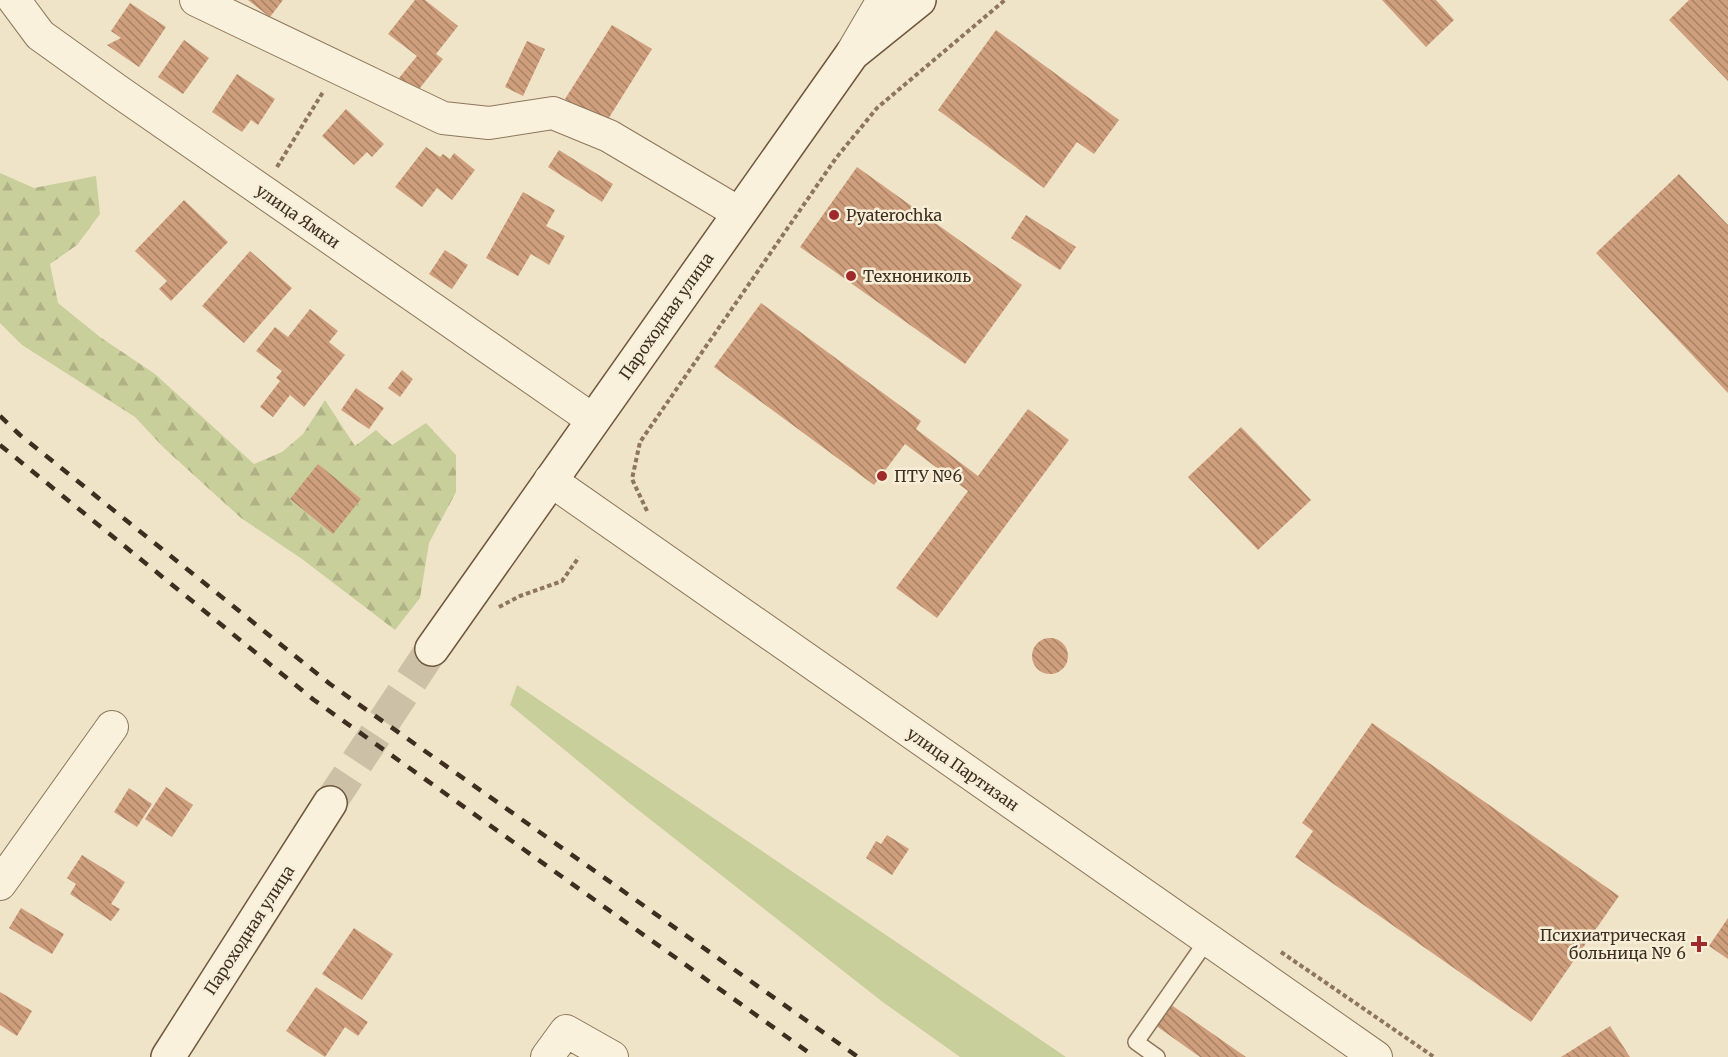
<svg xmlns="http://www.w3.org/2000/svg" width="1728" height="1057" font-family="Merriweather,serif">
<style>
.grass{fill:#c9cf9b}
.forest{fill:url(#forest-firs)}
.building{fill:url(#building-back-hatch)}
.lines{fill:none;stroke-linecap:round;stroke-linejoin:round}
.secondary-tunnel{stroke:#ccc0a6;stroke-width:33;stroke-dasharray:33 16;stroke-linecap:butt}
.lane-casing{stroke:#8d765c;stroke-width:18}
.street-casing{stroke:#8d765c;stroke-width:34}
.secondary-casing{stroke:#6f573f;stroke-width:36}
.path{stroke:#8d765c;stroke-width:4;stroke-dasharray:4.5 3;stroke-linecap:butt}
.lane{stroke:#faf1dc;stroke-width:15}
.street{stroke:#faf1dc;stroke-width:32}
.secondary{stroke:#faf1dc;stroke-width:33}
.rail{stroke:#3d2e20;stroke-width:4.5;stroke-dasharray:10 10;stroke-linecap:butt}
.poi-dot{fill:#9e2a2b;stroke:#f7eed8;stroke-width:2}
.labels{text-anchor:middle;stroke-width:5;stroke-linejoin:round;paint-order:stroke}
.poi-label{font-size:16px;fill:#3d2e20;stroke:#f7eed8;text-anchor:start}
.street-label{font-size:16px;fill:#3d2e20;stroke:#f7eed8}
</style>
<defs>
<pattern id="forest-firs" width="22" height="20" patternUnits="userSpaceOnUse" patternTransform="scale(1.5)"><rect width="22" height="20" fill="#c9cf9b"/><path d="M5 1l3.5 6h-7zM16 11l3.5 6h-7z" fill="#aeb285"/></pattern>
<pattern id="building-back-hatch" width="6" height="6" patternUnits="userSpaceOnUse" patternTransform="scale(1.5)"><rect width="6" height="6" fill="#cf9f7d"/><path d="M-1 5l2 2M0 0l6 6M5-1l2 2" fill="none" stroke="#a98266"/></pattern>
</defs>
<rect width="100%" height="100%" fill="#f0e4c8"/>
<path class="grass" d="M517 685 1066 1057H960L884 1003 628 802 510 705Z"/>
<path class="forest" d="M0 173 34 188 96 176 100 214 77 245 50 264 58 303 100 337 155 374 254 464 282 452 303 434 325 400 355 446 376 430 392 445 426 423 456 455V492L429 543 420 598 395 630 302 559 241 518 164 448 135 417 22 345 0 323Z"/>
<path class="building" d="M248 0H283L270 17Z
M415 0H425L458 26 436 54 443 59 416 93 399 78 417 56 388 34Z
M1382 0H1436L1454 20 1426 47Z
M1689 0H1728V81L1669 20Z
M130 3 166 27 139 67 107 45 121 38 111 31Z
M612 25 652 49 605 124 565 99Z
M996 30 1119 120 1094 154 1077 142 1044 188 938 110Z
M184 40 209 58 183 94 158 77Z
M527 41 545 49 523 96 505 87Z
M237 74 275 99 258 125 251 120 242 132 212 112Z
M346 109 384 144 372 157 367 152 354 165 322 136Z
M426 147 440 157 443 154 450 159 454 153 475 170 452 200 437 188 422 207 395 187Z
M559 150 613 184 602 202 548 167Z
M857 167 1022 285 965 364 800 247Z
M1679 174 1728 225V393L1596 253Z
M523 192 555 210 546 226 565 236 549 265 531 254 518 276 486 258Z
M184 200 228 242 171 301 159 289 167 281 135 251Z
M1026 215 1076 247 1060 270 1011 238Z
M445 250 468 265 452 289 429 274Z
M250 251 292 288 244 343 202 306Z
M761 303 921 421 916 429 978 476 1028 409 1069 440 937 618 896 588 968 491 905 444 874 485 714 367Z
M310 309 338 331 329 342 345 355 304 407 290 395 273 417 260 407 280 381 276 378 282 371 256 351 275 327 288 337Z
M402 370 413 379 400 397 388 388Z
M356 388 384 408 369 429 341 410Z
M1241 427 1311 500 1258 550 1188 477Z
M318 464 361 499 333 534 290 499Z
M1032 656a18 18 0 1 1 36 0a18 18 0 1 1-36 0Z
M1372 723 1619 896 1531 1022 1295 857 1313 831 1302 823Z
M166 787 193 805 172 837 145 819Z
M129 788 152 804 137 827 114 812Z
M887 835 909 849 892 875 866 858 876 841 881 844Z
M82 855 125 882 111 904 120 909 111 921 70 894 76 884 67 878Z
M21 908 64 934 52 954 9 928Z
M1728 918V959L1709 946Z
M354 928 393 954 362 1000 322 974Z
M316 987 368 1022 358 1036 345 1027 325 1057 286 1031Z
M0 992 32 1011 17 1036 0 1025Z
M1170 1004 1246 1057H1200L1155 1025Z
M1610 1026 1630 1057H1561Z"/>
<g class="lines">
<path class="secondary-tunnel" d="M330 803 432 649"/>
<g class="lane-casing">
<path id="lane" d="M1157 1057 1136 1042 1208 939"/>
</g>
<g class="street-casing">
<path id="street" d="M14 0 40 35 118 91 593 420
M196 0 443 118 489 123 553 113 609 136 739 213
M853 51 883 0
M550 480 1376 1057
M0 884 112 727
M547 1057 566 1031 612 1057"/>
</g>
<g class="secondary-casing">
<path id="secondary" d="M432 649 852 54 919 0
M168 1057 330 803"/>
</g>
<path class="path" d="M277 167 323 92
M647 511 632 479 640 442 836 158 877 108 1005 0
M499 607 520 596 562 581 579 557
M1281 952 1434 1057"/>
<use href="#lane" class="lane"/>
<use href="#street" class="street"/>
<use href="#secondary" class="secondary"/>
<path class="rail" d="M0 416 20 435 330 684 858 1057
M0 445 314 700 815 1057"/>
</g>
<g class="poi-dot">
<circle cx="834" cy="215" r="6"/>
<circle cx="851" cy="276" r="6"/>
<circle cx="882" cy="476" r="6"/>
<path d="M1696 935h6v6h6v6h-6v6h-6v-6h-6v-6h6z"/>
</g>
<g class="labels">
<g class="poi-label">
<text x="846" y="221">Pyaterochka</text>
<text x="863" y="282">Технониколь</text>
<text x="894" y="482">ПТУ №6</text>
<text x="1686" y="941" text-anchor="end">Психиатрическая<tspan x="1686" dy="18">больница № 6</tspan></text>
</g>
<g class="street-label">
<text transform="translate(298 216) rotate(35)" y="6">улица Ямки</text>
<text transform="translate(666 316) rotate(-55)" y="6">Пароходная улица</text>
<text transform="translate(963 769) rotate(35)" y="6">улица Партизан</text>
<text transform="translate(249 930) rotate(-57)" y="6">Пароходная улица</text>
</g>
</g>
</svg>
